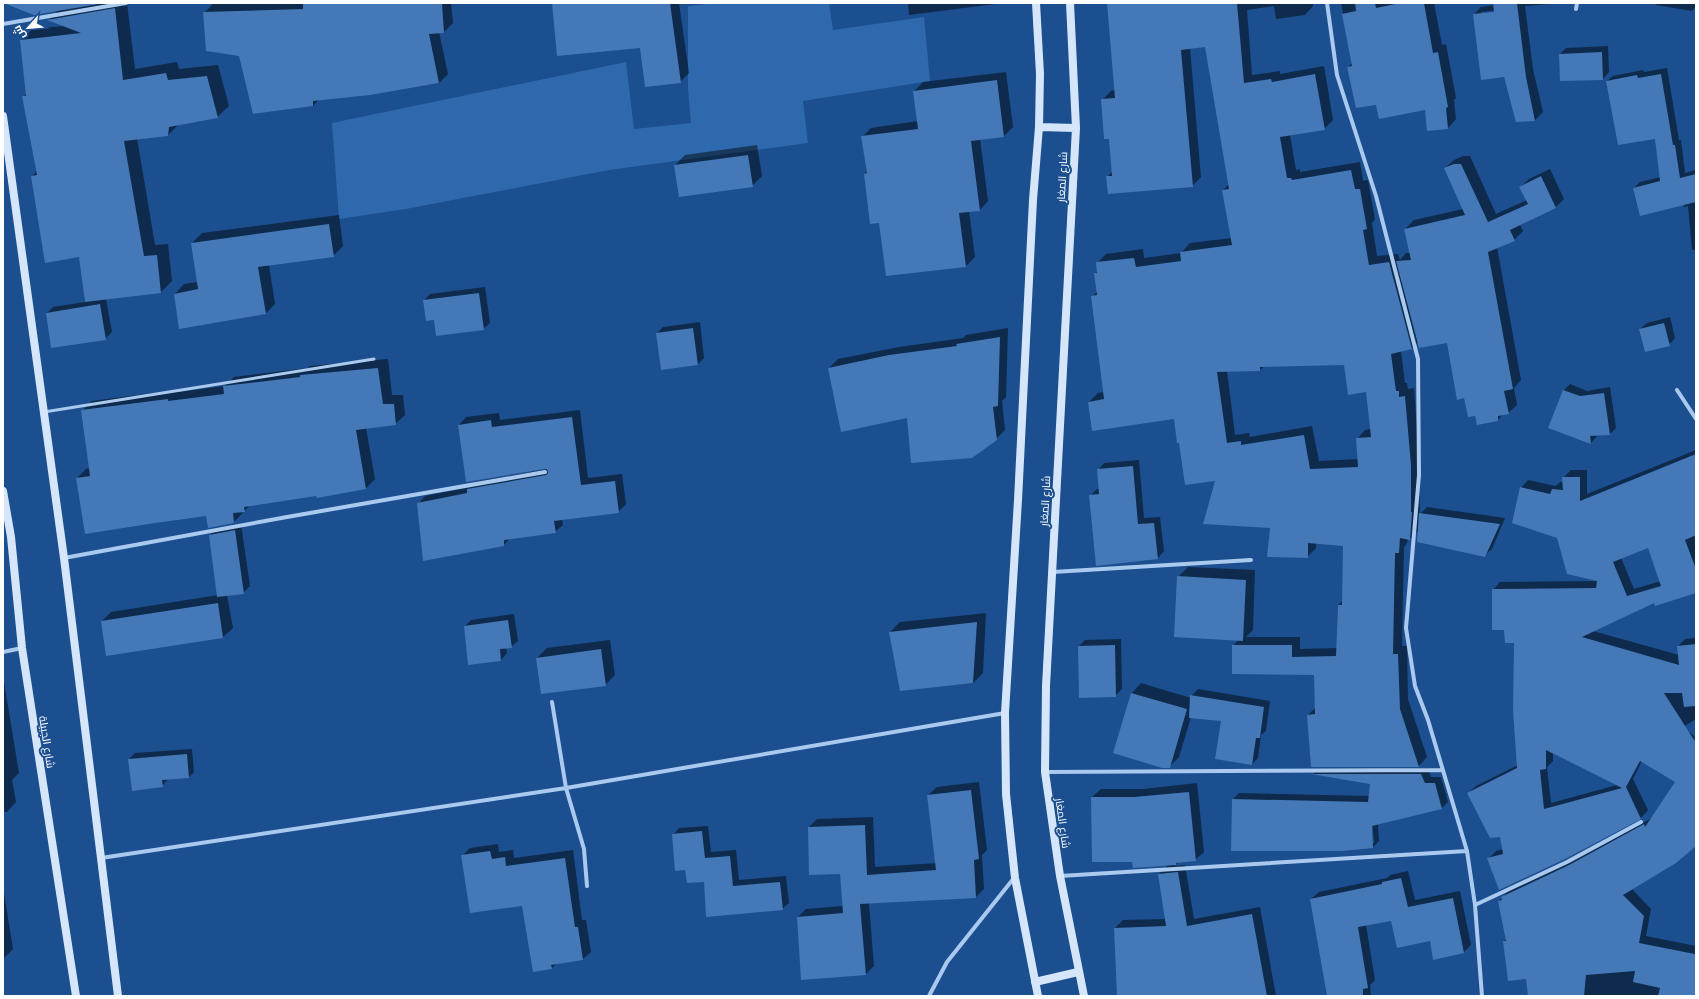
<svg xmlns="http://www.w3.org/2000/svg" width="1699" height="999" font-family="'Open Sans',Cairo,sans-serif">
<style>
.green{fill:#2e69ad}
.shadow{fill:#0007;fill-rule:evenodd}
.building{fill:#4478b7;fill-rule:evenodd}
.lines{fill:none;stroke-linecap:round;stroke-linejoin:round}
.lane{stroke:#a9c9ee;stroke-width:3}
.street{stroke:#a9c9ee;stroke-width:4}
.secondary{stroke:#d6e6fa;stroke-width:8}
.labels{text-anchor:middle;stroke-width:4;stroke-linejoin:round;paint-order:stroke}
.street-label{font-size:11px;fill:#fff;stroke:#1b4f8f}
</style>
<rect width="100%" height="100%" fill="#1b4f8f"/>
<path class="green" d="M717 3H829L833 30 924 17 930 81 803 101 808 143 609 170 406 209 339 219 332 123 626 62 634 129 691 123 688 89V6Z"/>
<path class="shadow" d="M13 3H127L135 69 177 62 179 69 218 65 229 106 217 117 178 125 168 135 137 138 155 245 168 244 172 281 161 292 106 299 112 332 105 339 47 313 53 307 85 302 80 256 32 176 37 171 24 97 27 93 21 41 32 29 64 26 49 20 58 10Z
M236 3H451L453 23 444 32H439L448 74 439 83 369 94 319 99 313 106 240 56 204 13 213 4Z
M553 3H679L689 73 680 82 641 47Z
M908 3H1003L909 15Z
M1108 3H1313V6L1305 15 1276 19 1274 6 1247 10 1252 75 1280 71V74L1324 66 1333 120 1324 129 1290 135 1296 170 1300 169V172L1360 162 1363 181 1368 180 1375 219 1372 223 1377 256 1398 254 1400 260 1406 253H1411L1405 229 1414 220 1463 209 1445 168 1454 160 1463 156H1470L1496 214 1527 200 1521 187 1529 179 1550 169 1564 199 1556 207 1520 225 1523 231 1514 240 1497 247 1521 380 1514 388 1517 405 1508 413 1503 414 1498 420 1476 415 1465 397 1448 342H1418L1411 349 1401 351 1405 383H1407L1408 389 1414 388 1419 456 1420 514 1427 507 1505 518 1492 549 1485 555 1419 530 1410 539H1408L1407 543 1404 547 1402 646H1407L1408 699 1427 757 1419 766H1311L1308 715 1316 707 1315 674 1233 646 1239 639 1178 577 1188 567 1255 570 1253 630 1246 637H1300V649L1337 648 1338 605 1343 601 1344 545 1316 542V548L1307 557 1217 480 1175 418 1089 402 1098 393 1104 392 1092 297 1098 291 1095 274 1098 271 1097 263 1106 254 1143 249 1144 258 1181 253 1190 243 1232 238 1223 190 1229 184 1206 46 1190 48 1201 177 1192 186 1107 177 1113 171 1110 138 1102 100 1111 91 1115 90ZM1345 364 1367 391 1371 429 1365 430 1357 439 1358 459 1319 461 1312 426 1250 437 1249 433 1235 435 1227 371 1260 370 1265 366Z
M1341 3H1434L1442 45 1446 44 1456 98 1454 100 1456 119 1448 128 1426 109 1377 104 1348 67 1352 63Z
M1494 3H1563L1525 6 1533 69 1543 112 1535 120 1517 121 1505 76 1474 14 1481 7 1494 5ZM1499 10V12L1481 14V12Z
M1656 3H1696V6L1692 11 1656 5Z
M1608 46 1609 72 1603 79 1560 54 1566 48Z
M1667 68 1679 140H1681L1685 173 1696 170V250H1692L1688 206 1684 207 1683 204 1634 188 1640 182 1661 177 1656 137 1607 81 1613 76 1643 70 1644 72Z
M1006 72 1013 127 1004 136 980 139 988 201 980 210 969 211 975 257 966 266 880 222 865 174 867 171 862 137 871 128 918 121 914 91 923 82Z
M757 145 762 176 752 186 675 165 685 155Z
M339 215 343 246 333 256 269 265 275 304 265 314 180 328 175 294 184 284 198 282 192 243 202 233Z
M485 287 490 323 483 329 424 300 430 294Z
M1670 317 1675 338 1669 345 1640 329 1647 323Z
M700 322 704 358 698 364 661 369 657 333 663 327Z
M1008 328 1006 397 1002 401 1005 430 996 439 908 417 829 368 838 359 899 347 963 338 966 335Z
M388 359 392 395H403L405 415 395 424 366 428 375 479 366 488 317 497V494L250 505 234 522 77 478 86 469 90 468 82 411 92 401 177 390 178 392 225 386 234 377 308 368 310 366Z
M1570 384 1587 391 1610 387 1616 428 1610 434 1597 435V436L1591 443 1549 427 1564 390Z
M580 410 588 478 622 474 626 504 618 512 562 519 563 525 555 532 510 538 504 545 418 504 425 496 471 487 475 482 549 469 459 425 466 417 499 413 500 420Z
M1696 450V534L1694 535 1696 542V592L1654 601 1593 631 1679 655 1678 646 1685 639 1696 638V719L1683 727 1695 737 1689 751 1696 756V845L1632 889 1651 909 1646 936 1696 946V996H1529L1526 978 1504 941 1507 939 1499 901 1509 890 1577 858 1652 818 1677 782 1642 761 1633 779 1648 810 1641 818 1565 858H1489L1496 851 1503 849 1501 836 1468 793 1476 786 1518 765 1515 642 1505 629 1493 590 1500 582 1598 581 1558 537 1521 488 1528 480 1556 486 1560 482H1564L1563 478 1571 470H1587V494ZM1648 547 1661 581 1634 589 1621 558ZM1553 753 1617 785 1551 803 1547 767 1553 761Z
M1139 460 1144 518 1160 517 1164 551 1158 558 1090 496 1097 489H1100L1098 470 1104 463Z
M241 524 250 586 243 593 227 595 233 628 223 637 107 655 102 621 111 612 218 595 210 535 216 529Z
M986 613 983 673 973 683 890 632 900 622Z
M514 614 518 641 511 647 506 648 507 653 501 660 465 626 471 620Z
M1121 639 1122 689 1115 696 1079 646 1085 640Z
M610 640 615 675 605 685 537 658 547 648Z
M3 676 19 773 12 780 16 802 7 812H3Z
M1141 683 1191 698V696L1198 689 1270 701 1266 731 1261 735 1258 758 1252 764 1222 720 1191 717 1179 757 1169 767 1114 753 1132 693Z
M192 749 194 772 189 777 168 779 162 786 132 790 129 759 135 753Z
M1428 768 1431 777H1441L1448 802 1442 808 1378 824 1379 841 1373 847 1342 850 1233 799 1239 793 1370 796 1371 783 1313 774 1318 769ZM1372 821 1374 843H1372L1370 822Z
M979 782 987 850 982 855 984 889 976 897 869 903 874 966 866 974 802 979 798 917 806 909 843 906 841 873 809 827 817 819 873 817 875 867 937 863 928 795 937 787Z
M1197 783 1204 852 1195 860 1178 862 1175 866 1185 865 1194 919 1260 907 1276 996H1120L1115 928 1123 920 1166 919 1159 874 1168 865 1133 861 1092 797 1101 789H1143Z
M708 826 711 852 736 850 739 880 786 876 789 903 782 909 704 881 673 835 679 828Z
M498 844 499 852 513 850 514 858 573 850 582 920H586L591 952 583 959 557 963 552 968 523 905 462 856 470 848Z
M1408 871 1415 900 1460 891 1471 945 1464 952 1434 958 1430 940 1391 920 1366 925 1375 980 1370 985 1371 996H1330L1311 899 1319 892 1387 878 1390 875Z
M3 887 13 949 3 959Z"/>
<path class="building" d="M7 3H105L34 15 6 4Z
M320 3H442L444 33 429 34 439 83 370 95 313 101V106L253 114 239 56 206 51 203 12 303 9V4Z
M552 3H670L681 83 645 87 640 48 557 56Z
M1107 3H1237L1244 83 1271 79 1272 82 1315 74 1325 130 1280 137 1287 178H1291L1292 180 1351 170 1355 189H1360L1367 229 1363 230 1369 265 1389 262 1412 349 1391 354 1396 391H1399V397L1405 396 1411 465V512H1412L1410 540 1400 538 1399 553H1395L1393 654H1398L1400 709 1419 767H1311L1307 715 1315 714 1314 675 1232 674V645H1292V657L1336 656 1338 605H1342L1343 546 1308 543V558L1267 557 1270 528 1203 524 1215 481 1185 485 1179 443H1177L1174 419 1092 431 1088 402 1104 399 1091 296 1097 295 1094 273H1097L1096 262 1134 258 1136 267 1181 261 1180 252 1232 245 1222 190 1229 189 1205 47 1181 50 1193 187 1108 194 1106 176H1112L1109 139H1104L1101 99 1115 98ZM1344 365 1348 395 1366 392 1371 437 1356 438 1358 467 1310 469 1304 435 1241 445V441L1227 443 1217 372 1260 371V367Z
M1355 3H1375L1376 8 1400 3H1424L1433 53 1438 52 1448 107 1446 108 1448 129 1427 131 1425 110 1379 119 1376 105 1356 108 1347 67 1352 66 1342 14 1356 11Z
M1493 3H1517L1526 77 1535 121 1516 122 1504 77 1481 80 1473 14 1494 12Z
M115 8 123 80 166 73 168 80 207 76 218 118 169 127 168 136 124 141 144 256 157 255 161 293 85 302 79 257 45 263 31 176 37 175 22 96H26L20 40 81 33 47 20Z
M1602 52 1603 80 1560 81 1559 54Z
M1661 74 1673 145H1675L1680 178 1696 174V202L1640 216 1633 188 1660 181 1655 139 1618 145 1606 81 1637 75 1638 78Z
M997 80 1004 137 971 141 980 211 959 213 966 267 886 276 879 223 870 224 864 174 867 173 861 136 918 129 913 91Z
M748 155 753 187 679 197 674 165Z
M1454 164H1461L1488 222 1528 204 1519 187 1541 176 1556 208 1510 230 1515 241 1488 252 1513 389 1504 391 1509 414 1498 416V421L1477 425 1475 416 1468 417 1464 398 1457 400 1447 343 1419 348 1396 261 1411 260 1404 229 1465 215 1444 168Z
M329 224 334 257 258 267 266 314 179 329 174 294 198 289 191 243Z
M479 293 484 330 436 336 434 320 426 321 423 300Z
M100 304 106 340 51 348 46 313Z
M1664 323 1670 346 1645 352 1639 329Z
M693 328 698 365 661 370 656 333Z
M1000 337 998 406 993 407 997 440 972 458 911 463 907 418 841 432 828 368 889 355 957 346 956 344Z
M378 368 383 404H394L396 425 356 430 366 489 317 498 316 496 244 507 245 512 233 513 234 523 208 528 206 516 155 523 85 534 76 478 90 476 81 410 168 399V401L224 394 223 386 300 377V375Z
M1563 390 1580 396 1604 393 1610 435 1590 436 1591 444 1548 428Z
M572 417 581 485 615 481 619 513 554 521 556 533 504 540V546L423 561 417 503 467 493V489L546 475 548 473 547 469H544L466 482 458 425 491 420 492 427Z
M1696 454V535L1685 540 1696 569V593L1655 606 1654 603 1582 637 1679 665 1677 646 1696 644V706L1684 707 1682 693H1664L1696 743V846L1676 863 1623 895 1644 916 1639 943 1695 954 1696 996H1658L1660 988 1633 982 1635 971 1586 975 1584 996H1528L1526 979 1508 981 1503 941H1506L1498 901 1502 900 1501 897 1569 865 1644 824 1645 827 1675 782 1640 761 1626 787 1641 819 1565 859 1499 890 1487 858 1503 854 1500 837 1490 838 1467 793 1517 768 1513 710 1514 643H1505L1504 630H1492V589L1596 588 1597 581 1567 574 1557 538 1512 523 1520 487 1550 494 1552 489 1563 490 1562 477H1580V501ZM1648 548 1661 586 1627 596 1613 562ZM1546 750 1622 788 1544 809 1540 770 1546 769Z
M1133 466 1138 524 1154 523 1158 559 1096 566 1089 495 1099 494 1097 469Z
M1419 513 1500 524 1485 557 1417 542Z
M235 530 244 594 217 597 209 535Z
M1177 576 1246 580 1243 641 1174 637Z
M218 603 223 638 106 656 101 621Z
M508 620 512 648 500 649 501 661 468 665 464 626Z
M977 622 973 683 900 691 889 632Z
M1115 645 1116 697 1079 698 1078 646Z
M601 649 606 686 541 694 536 658Z
M1131 693 1187 709 1170 768H1162L1113 753Z
M1190 695 1264 707 1260 738H1256L1252 765 1215 759 1221 721 1189 718Z
M187 754 189 778 162 780 163 787 132 791 128 759Z
M1421 774 1425 783H1435L1442 809 1372 826 1373 848 1342 851H1231L1232 799 1368 802 1370 784 1311 774Z
M971 790 979 859 974 860 976 898 860 904 866 975 801 980 797 917 843 913 840 874 809 875 808 827 865 825 867 875 936 870 927 795Z
M1189 792 1196 861 1176 863V865L1133 868 1132 862H1092L1091 797H1134Z
M702 831 705 858 730 856 733 886 780 882 783 910 706 917 704 882 687 883 685 870 675 871 672 834Z
M490 851 492 859 505 857 506 866 565 858 575 927H578L583 960 551 965 552 969 533 972 522 906 470 913 461 855Z
M1178 872 1187 926 1252 914 1267 996H1117L1114 928 1166 926 1158 874Z
M1401 878 1408 907 1453 898 1464 953 1433 960 1430 941 1397 948 1391 921 1358 927 1368 988 1363 989V996H1327L1310 899 1382 884V882Z"/>
<g class="lines">
<path class="lane" d="M44 412 374 359"/>
<path class="street" d="M1327 3 1337 75 1376 196 1418 359 1419 475 1406 628 1415 686 1428 720 1467 851 1475 905 1482 996
M1576 9 1577 3
M3 24 126 3
M1677 390 1696 419
M64 558 287 517 545 472
M1053 572 1251 560
M3 652 22 648
M552 702 566 788 584 849 587 886
M1045 772 1443 770
M101 858 566 788 1005 713
M1060 876 1467 851
M1475 905 1567 862 1641 822
M929 996 947 962 1014 878"/>
<path class="secondary" d="M1036 3 1040 74 1039 127 1033 200 1018 500 1005 713 1006 794 1015 878 1038 996
M1070 3 1076 128 1046 686 1045 772 1060 876 1084 996
M3 116 64 558 118 996
M1039 127 1076 128
M3 491 11 537 22 648 76 996
M1035 982 1078 972"/>
</g>
<g class="labels">
<g class="street-label">
<text transform="translate(1062 177) rotate(-87)" y="4">شارع المغار</text>
<text transform="translate(1045 501) rotate(-87)" y="4">شارع المغار</text>
<text transform="translate(47 742) rotate(81)" y="4">شارع الجبيلة</text>
<text transform="translate(1063 823) rotate(82)" y="4">شارع المغار</text>
</g>
</g>
<rect width="1699" height="999" fill="none" stroke="#ffffff" stroke-width="8"/>
<g transform="translate(28 28) rotate(243)" stroke="#1b4f8f" stroke-width="3" paint-order="stroke">
<path d="M0-3L7 15L0 10L-7 15Z" fill="#ffffff"/>
<text y="-6" font-size="11" font-weight="bold" text-anchor="middle" fill="#ffffff">ش</text>
</g>
</svg>
